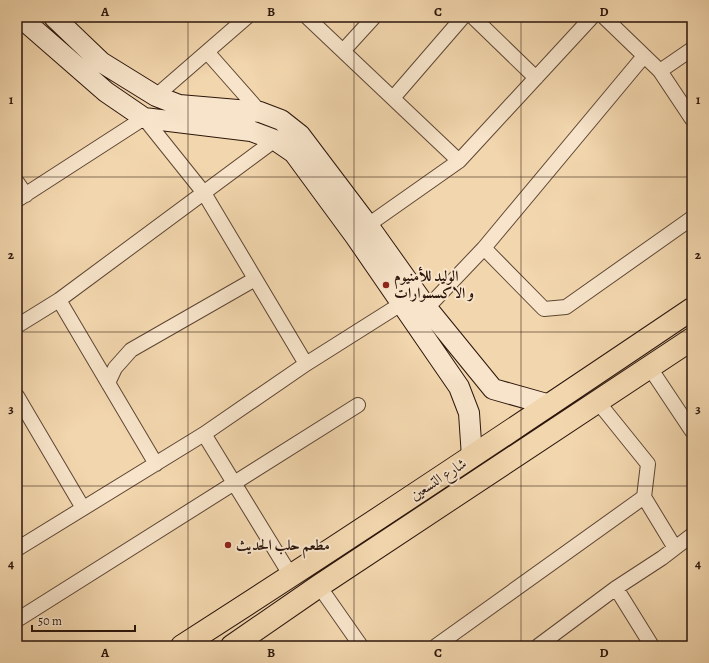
<svg xmlns="http://www.w3.org/2000/svg" width="709" height="663" font-family="Alegreya,Amiri,serif">
<style>
.lines{fill:none;stroke-linecap:round;stroke-linejoin:round}
.street-casing{stroke:#5e4634;stroke-width:16}
.secondary-casing{stroke:#2c160c;stroke-width:22}
.highway-casing{stroke:#2c160c;stroke-width:24}
.street{stroke:#f7e4ca;stroke-width:14}
.secondary{stroke:#f7e4ca;stroke-width:20}
.highway{stroke:#f2d6ad;stroke-width:22}
.grid{fill:none;stroke:#2c160c;stroke-width:1;stroke-opacity:0.55}
.poi-dot{fill:#8f2418;stroke:#f7e4ca;stroke-width:1.5}
.labels{text-anchor:middle;stroke-width:4;stroke-linejoin:round;paint-order:stroke}
.poi-label{font-size:15px;font-weight:bold;fill:#2c160c;stroke:#f7e4ca;text-anchor:start}
.street-label{font-size:15px;fill:#2c160c;stroke:#f7e4ca}
.neatline{fill:none;stroke:#2c160c;stroke-width:1.5}
.grid-label{font-size:13px;text-anchor:middle;font-weight:bold;fill:#2c160c}
</style>
<rect width="100%" height="100%" fill="#f2d6ad"/>
<filter id="stains"><feTurbulence type="fractalNoise" baseFrequency=".005" numOctaves="4"/><feColorMatrix values="0 0 0 0 .2 0 0 0 0 .09 0 0 0 0 .02 0 0 0 .5 -.17"/></filter>
<radialGradient id="worn" r=".72"><stop offset=".6" stop-color="#630" stop-opacity="0"/><stop offset="1" stop-color="#630" stop-opacity=".3"/></radialGradient>
<g class="lines">
<g class="street-casing">
<path id="street" d="M307 17 459 161
M473 17 536 78
M604 17 660 71 692 119
M343 51 374 17
M208 53 260 112
M644 56 484 248 544 309 566 307 692 218
M660 71 692 49
M156 96 247 17
M393 98 463 17
M17 182 26 195
M17 200 144 118 204 193 306 364
M368 225 459 161 592 17
M59 300 156 464
M427 308 484 248
M17 326 59 300 275 140
M650 368 692 431
M108 383 115 368 131 350 255 279
M17 396 83 508
M598 402 648 464 644 497 675 548
M204 434 291 576
M17 549 204 434 306 364 401 304
M319 586 361 646
M616 588 652 646
M17 620 358 405
M436 646 644 497
M538 646 616 588 662 558 692 535"/>
</g>
<g class="secondary-casing">
<path id="secondary" d="M20 17 106 92 144 118 251 131 275 140 294 153 355 236 459 387 469 413 472 457
M54 17 101 62 156 96 179 105 260 112 281 120 300 135 368 225 427 308 493 389 550 405"/>
</g>
<g class="highway-casing">
<path id="highway" d="M182 646C354 536 523 423 692 309
M232 646 319 586 692 339"/>
</g>
<use href="#street" class="street"/>
<use href="#secondary" class="secondary"/>
<use href="#highway" class="highway"/>
</g>
<path class="grid" d="M188 17V646M354 17V646M521 17V646M17 177H692M17 332H692M17 486H692"/>
<g class="poi-dot">
<circle cx="386" cy="285" r="4"/>
<circle cx="228" cy="545" r="4"/>
</g>
<g class="labels">
<g class="poi-label">
<text x="394" y="281">الوليد للأمنيوم<tspan x="394" dy="17">و الاكسسوارات</tspan></text>
<text x="236" y="550">مطعم حلب الحديث</text>
</g>
<g class="street-label">
<text transform="translate(438 479) rotate(-33)" y="5">شارع التسعين</text>
</g>
</g>
<rect width="709" height="663" fill="none" stroke="#f2d6ad" stroke-width="44"/>
<path d="M32 625v6h103v-6" fill="none" stroke="#2c160c" stroke-width="2"/>
<text x="38" y="625" font-size="12" fill="#2c160c" stroke="#f7e4ca" stroke-width="3" paint-order="stroke">50 m</text>
<rect x="22" y="22" width="665" height="619" class="neatline"/>
<g class="grid-label">
<text x="105" y="16">A</text>
<text x="271" y="16">B</text>
<text x="438" y="16">C</text>
<text x="604" y="16">D</text>
<text x="11" y="104">1</text>
<text x="698" y="104">1</text>
<text x="11" y="259">2</text>
<text x="698" y="259">2</text>
<text x="11" y="413">3</text>
<text x="698" y="413">3</text>
<text x="11" y="568">4</text>
<text x="698" y="568">4</text>
<text x="105" y="657">A</text>
<text x="271" y="657">B</text>
<text x="438" y="657">C</text>
<text x="604" y="657">D</text>
</g>
<rect width="100%" height="100%" filter="url(#stains)"/>
<rect width="100%" height="100%" fill="url(#worn)"/>
</svg>
